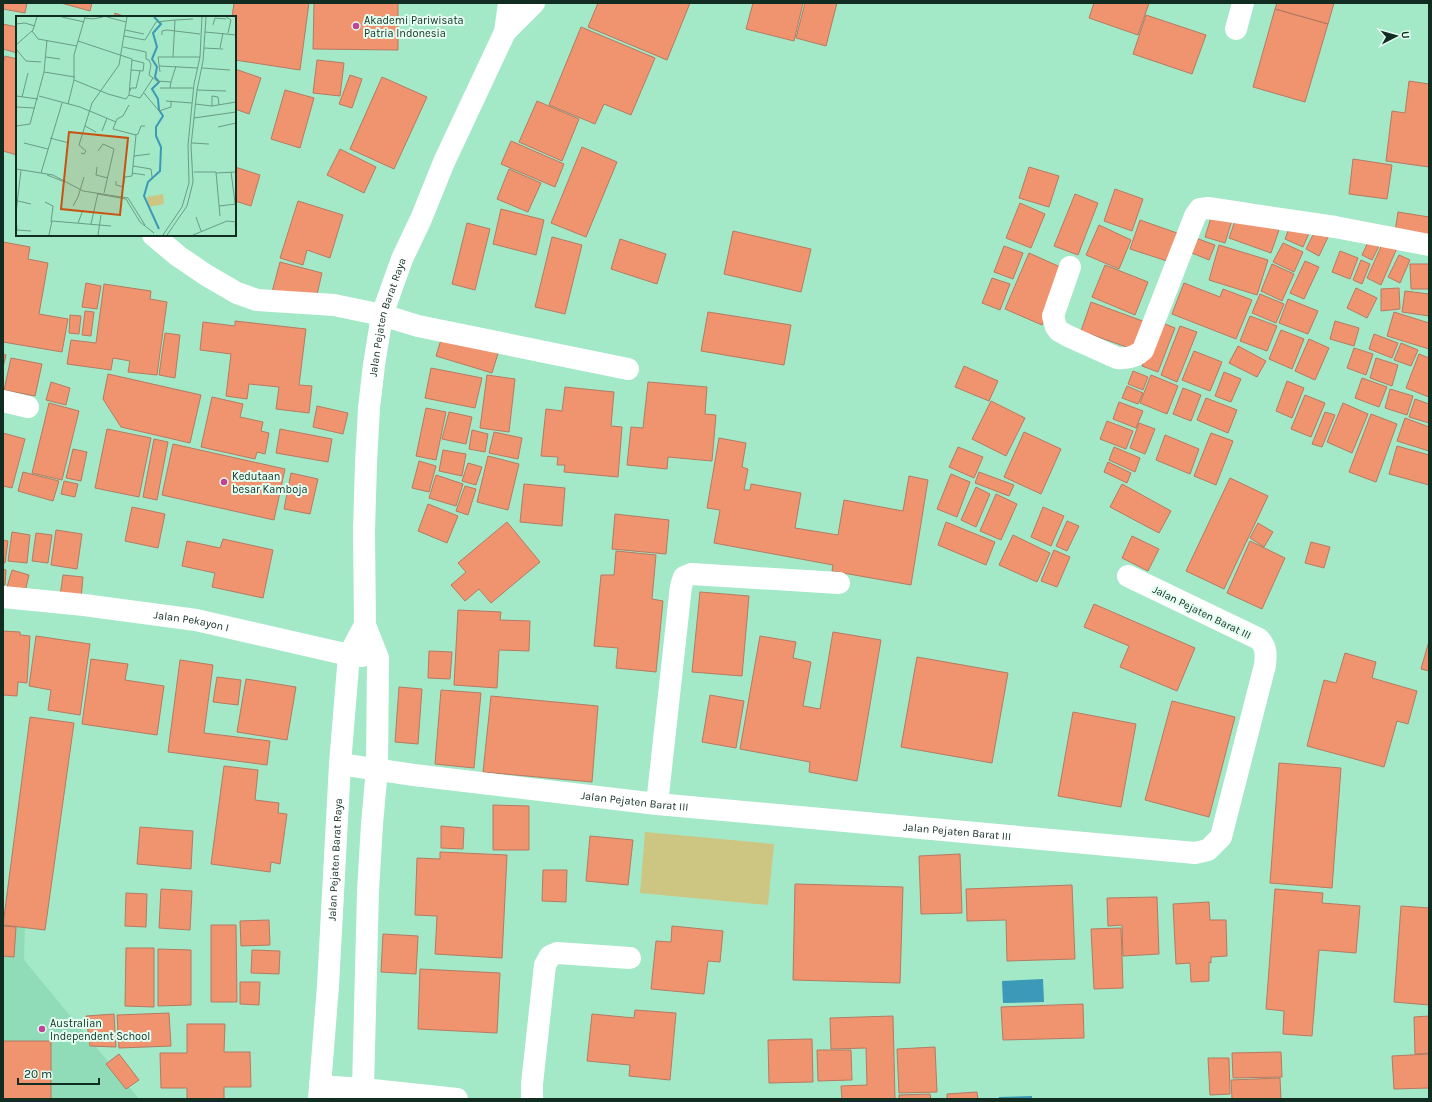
<svg xmlns="http://www.w3.org/2000/svg" width="1432" height="1102" font-family="Karla,sans-serif">
<style>
.built{fill:#90dcb9}
.green{fill:#cdc683}
.water{fill:#3c99b7}
.building{fill:#ef946e;stroke:#b57a62}
.lines{fill:none;stroke-linecap:round;stroke-linejoin:round}
.minor{stroke:#fff;stroke-width:22}
.poi-dot{fill:#c04597;stroke:#e4fef1;stroke-width:1.5}
.labels{text-anchor:middle;stroke-width:4;stroke-linejoin:round;paint-order:stroke}
.poi-label{font-size:11px;fill:#112d21;stroke:#e4fef1;text-anchor:start}
.street-label{font-size:11px;fill:#112d21;stroke:#e4fef1}
.inset-river{fill:none;stroke:#3c99b7;stroke-width:2}
.inset-road{fill:none;stroke:#699d85;stroke-width:1}
.view{fill:#c8520f;fill-opacity:0.15;stroke:#c8520f;stroke-width:2}
.inset-edge{fill:none;stroke:#112d21;stroke-width:2}
</style>
<rect width="100%" height="100%" fill="#a3e8c7"/>
<path class="built" d="M3 920 25 922 24 960 139 1099H3Z"/>
<path class="green" d="M645 832 774 844 768 905 640 893Z"/>
<path class="water" d="M1043 979 1044 1002 1003 1003 1002 981Z
M1032 1096V1099H999V1097Z"/>
<path class="building" d="M3 3H27L25 13 3 9Z
M61 3H92L90 11Z
M234 3H309L300 70 235 60V17H232Z
M314 3H398V50L313 49Z
M598 3H690L667 60 588 27Z
M753 3H803L794 41 746 29Z
M805 3H837L826 46 796 38Z
M1094 3H1149L1138 35 1089 18Z
M1277 3H1334L1328 24 1275 9Z
M1275 9 1328 24 1305 102 1253 87Z
M115 13 126 17H114Z
M1146 15 1206 35 1192 74 1133 54Z
M3 24 17 27V53L3 49Z
M581 27 655 58 631 115 604 104 595 124 549 105Z
M5 56 17 59V155L3 151V64Z
M317 60 344 63 340 96 313 93Z
M235 69 261 78 249 114 235 109Z
M350 75 362 79 352 108 339 104Z
M382 77 427 97 394 169 350 149Z
M1409 81 1429 84V167L1386 161 1392 111 1405 113Z
M285 90 314 98 300 148 271 139Z
M537 101 579 119 562 161 519 142Z
M511 141 564 164 555 187 501 164Z
M582 147 617 162 586 237 551 223Z
M340 149 376 167 364 193 327 175Z
M1353 159 1392 165 1387 199 1349 194Z
M235 167 260 175 251 206 235 201Z
M1029 167 1059 176 1049 207 1019 198Z
M509 169 541 183 528 212 497 199Z
M1115 189 1143 199 1132 231 1104 221Z
M1075 194 1098 203 1078 255 1054 246Z
M298 201 343 215 330 258 307 250 303 265 280 258Z
M1020 203 1045 214 1031 248 1006 238Z
M501 209 544 220 536 255 493 244Z
M1213 211 1233 217 1225 243 1205 237Z
M1398 212 1429 217V232L1427 243 1394 238Z
M1237 215 1279 230 1271 253 1229 238Z
M1140 220 1177 233 1167 261 1130 249Z
M467 223 490 229 475 290 452 284Z
M1099 225 1131 240 1119 269 1086 255Z
M1290 226 1309 233 1303 247 1285 239Z
M1316 229 1329 235 1319 256 1306 249Z
M733 231 811 249 801 292 724 274Z
M552 237 582 245 565 314 535 307Z
M1193 237 1215 245 1209 260 1187 251Z
M1370 238 1380 244 1372 260 1362 255Z
M620 239 666 254 657 284 611 269Z
M3 242 30 247 28 259 48 263 39 314 68 319 62 352 3 342Z
M1383 242 1397 248 1381 285 1367 278Z
M1283 243 1303 252 1294 272 1273 262Z
M1219 245 1268 260 1257 295 1209 280Z
M1004 246 1023 253 1013 279 994 272Z
M1340 251 1358 258 1350 279 1332 272Z
M1029 253 1067 270 1042 325 1005 309Z
M1399 255 1410 260 1400 283 1388 277Z
M1361 260 1370 264 1362 284 1353 280Z
M1305 261 1319 267 1304 299 1290 293Z
M280 262 322 273 315 303 272 292Z
M1272 264 1294 274 1282 301 1261 291Z
M1410 264H1429V289H1411Z
M1105 265 1148 282 1135 315 1092 297Z
M992 278 1010 284 1000 310 982 303Z
M86 283 101 286 97 309 82 307Z
M1184 283 1220 297 1223 289 1252 300 1236 339 1172 314Z
M104 284 151 291 150 299 167 302 157 375 128 372 130 361 113 358 111 370 67 364 71 340 96 343Z
M1356 288 1377 298 1367 318 1347 308Z
M1399 288 1400 309 1381 311V289Z
M1405 291 1429 294V316L1402 312Z
M1260 294 1284 304 1276 323 1252 313Z
M1288 299 1318 311 1308 334 1279 323Z
M1091 302 1148 323 1138 351 1081 331Z
M85 311 94 312 91 336 82 335Z
M708 312 791 325 784 365 701 351Z
M1394 312 1429 323V349L1387 336Z
M70 315 81 316 79 334 69 333Z
M1250 316 1277 326 1267 351 1240 341Z
M235 321 306 329 299 385 312 386 309 413 276 409 279 387 249 384 247 399 226 396 231 354 200 350 203 322 235 326Z
M1335 321 1359 328 1354 346 1330 339Z
M1160 322 1175 328 1158 372 1142 366Z
M1180 326 1197 332 1177 382 1161 375Z
M1281 330 1304 339 1292 369 1269 359Z
M165 333 180 335 175 378 159 375Z
M443 333 499 350 492 373 436 356Z
M1374 334 1398 343 1392 358 1369 349Z
M1309 339 1329 348 1315 380 1295 371Z
M1401 343 1418 350 1411 366 1394 360Z
M1238 346 1266 361 1257 377 1229 363Z
M1354 348 1373 354 1366 375 1347 368Z
M1194 351 1222 362 1210 391 1182 380Z
M3 354 6 355 3 367Z
M1419 354 1429 358V397L1406 388Z
M11 358 42 364 35 396 4 390Z
M1376 358 1398 365 1392 386 1370 378Z
M964 366 998 381 989 401 955 387Z
M431 368 482 378 475 408 425 398Z
M1133 371 1148 377 1143 390 1128 384Z
M1224 372 1241 379 1231 402 1215 396Z
M108 374 201 395 190 443 121 427 103 399Z
M487 375 515 379 509 432 480 428Z
M1151 375 1178 386 1167 414 1140 403Z
M1362 378 1387 387 1379 407 1355 398Z
M1287 381 1304 388 1292 418 1276 411Z
M51 382 70 388 66 405 46 400Z
M648 382 707 387 705 414 716 415 712 461 668 457 667 469 627 465 631 427 643 428Z
M1127 386 1143 393 1138 404 1122 398Z
M565 387 614 392 611 426 622 427 618 477 564 472 565 465H557L558 457 541 456 546 409 562 411Z
M1183 388 1201 395 1191 421 1173 414Z
M1390 389 1413 396 1407 415 1385 408Z
M1305 395 1325 403 1311 437 1291 429Z
M212 397 243 404 240 417 263 422 261 431 269 433 265 454 257 452 255 459 201 447Z
M1206 398 1237 410 1228 433 1197 420Z
M1415 399 1429 404V423L1409 417Z
M991 401 1025 418 1006 456 972 439Z
M1119 402 1143 411 1136 428 1113 419Z
M49 403 79 411 62 480 32 473Z
M1343 403 1368 414 1352 453 1327 442Z
M317 406 348 413 343 434 313 427Z
M426 408 446 412 436 460 416 456Z
M449 412 472 417 466 444 442 439Z
M1325 412 1335 415 1322 447 1312 444Z
M1371 414 1397 424 1376 482 1349 472Z
M1405 418 1429 427V451L1397 441Z
M1107 421 1133 431 1126 449 1100 439Z
M1139 423 1155 429 1145 454 1130 448Z
M107 429 151 438 139 497 95 488Z
M280 429 332 439 328 462 276 453Z
M472 430 488 434 485 452 469 449Z
M494 432 522 438 518 459 489 453Z
M1024 432 1061 449 1041 494 1004 477Z
M3 433 25 439 12 488 3 486Z
M1211 433 1233 441 1216 485 1194 476Z
M1165 435 1199 449 1190 474 1156 460Z
M719 438 746 443 742 467 748 469 744 490H750L751 484 801 493 795 528 838 535 844 500 903 511 909 476 928 480 911 585 832 571 833 565 714 543 720 510 707 508Z
M154 439 168 442 157 500 143 497Z
M173 444 285 469 274 520 162 495Z
M1397 446 1429 455V485L1389 474Z
M958 447 983 457 974 478 949 467Z
M1114 447 1140 458 1135 472 1109 460Z
M73 449 87 452 81 481 66 478Z
M443 450 466 454 462 476 439 471Z
M488 456 519 464 508 510 477 502Z
M419 461 436 466 429 492 412 488Z
M1108 462 1131 473 1127 483 1104 472Z
M468 463 482 467 476 485 462 481Z
M23 472 59 481 53 501 18 491Z
M979 472 1014 485 1009 496 975 483Z
M291 473 318 479 310 514 284 509Z
M951 474 970 482 957 517 937 509Z
M436 475 463 484 456 506 429 498Z
M1230 478 1268 496 1224 589 1186 571Z
M64 481 78 484 75 497 61 494Z
M524 484 565 488 562 526 520 522Z
M1122 484 1171 511 1159 533 1110 507Z
M465 486 476 489 468 515 456 511Z
M976 487 990 494 976 527 961 520Z
M996 494 1017 504 1001 540 980 531Z
M428 504 458 516 447 543 418 531Z
M132 507 165 514 158 548 125 541Z
M1043 507 1064 516 1051 546 1031 537Z
M615 514 669 520 666 554 612 549Z
M1067 521 1079 526 1067 551 1056 546Z
M507 522 540 562 491 603 479 589 465 601 451 585 466 572 458 563Z
M946 522 995 542 986 565 938 545Z
M1258 523 1273 532 1264 547 1250 538Z
M56 530 82 534 77 569 51 565Z
M12 532 30 535 27 563 8 561Z
M36 533 52 535 48 563 32 561Z
M1013 535 1050 553 1037 582 999 565Z
M1132 536 1159 549 1148 571 1122 558Z
M223 539 273 550 263 598 212 587 215 573 182 566 187 541 220 548Z
M3 540 8 541 5 563H3Z
M1250 541 1285 558 1262 609 1227 593Z
M1311 542 1330 547 1324 568 1305 563Z
M1054 550 1070 557 1057 587 1041 581Z
M616 551 656 555 652 599 663 601 656 672 616 668 618 648 594 646 601 575H614Z
M3 569 6 570 5 585H3Z
M12 570 29 575 25 592 7 587Z
M63 575 83 577 81 598 60 596Z
M700 592 749 596 742 676 692 672Z
M1094 604 1195 648 1177 691 1120 667 1129 646 1084 627Z
M458 610 501 612 500 620 530 621 529 651 499 650 497 688 454 685Z
M3 631 20 632V635L30 636 27 683 18 682 17 696 3 695Z
M833 632 881 640 857 781 809 772 810 762 740 749 760 636 796 642 793 658 811 662 803 706 820 709Z
M36 636 90 644 80 715 48 710 51 690 29 686Z
M1429 641V671L1421 669Z
M429 651 452 652 450 679 428 678Z
M1345 653 1376 662 1372 678 1417 691 1408 724 1397 721 1384 767 1307 746 1324 680 1336 683Z
M917 657 1008 673 992 763 901 747Z
M91 659 128 664 125 680 164 686 157 735 82 724Z
M180 660 213 665 204 733 270 741 267 765 168 752Z
M217 677 241 680 238 705 213 702Z
M246 679 296 687 287 740 237 732Z
M399 687 422 689 418 744 395 742Z
M441 690 481 693 474 768 435 764Z
M710 695 744 701 736 748 702 742Z
M491 696 598 706 592 782 483 772Z
M1172 701 1235 717 1209 817 1145 800Z
M1073 712 1136 724 1121 807 1058 796Z
M30 717 74 723 45 930 3 925Z
M1279 763 1341 768 1332 888 1270 883Z
M224 766 258 770 255 800 279 803 278 813 287 814 280 864 271 862 270 872 211 864Z
M493 805 529 806V850H493Z
M441 826 464 828 463 849 441 848Z
M140 827 193 831 191 869 137 864Z
M590 836 633 840 628 885 586 881Z
M440 852 507 855 502 958 435 954 437 916 415 915 417 858 440 859Z
M960 854 962 913 921 914 919 856Z
M543 870H567L566 902 542 901Z
M795 884 903 887 900 983 793 980Z
M1072 885 1075 959 1007 961 1006 920 967 921 966 889Z
M161 889 192 891 190 930 159 928Z
M1275 889 1323 893 1322 903 1360 906 1356 953 1319 950 1312 1036 1283 1034 1284 1011 1266 1009Z
M126 893 147 894 146 927 125 926Z
M1157 897 1159 954 1123 956 1122 925 1108 926 1107 898Z
M1209 902 1210 920H1226L1227 956 1211 957V963L1209 962V981L1191 982 1190 963 1176 964 1173 904Z
M1401 906 1429 908V1005L1394 1002Z
M269 920 270 945 241 946 240 921Z
M211 925H236L237 1002H211Z
M3 926 16 927 14 957 3 956Z
M672 926 723 931 720 962 708 961 704 994 651 989 656 941 671 942Z
M1121 928 1123 988 1094 989 1091 929Z
M383 934 418 936 416 974 381 972Z
M126 948H154V1007L125 1006Z
M158 949 191 950V1005L158 1006Z
M252 950 280 951 279 974 251 973Z
M420 969 500 973 497 1033 418 1029Z
M240 982H260L259 1005 240 1004Z
M1083 1004 1084 1038 1003 1040 1001 1007Z
M635 1010 676 1013 670 1080 629 1076 630 1065 587 1061 592 1014 634 1018Z
M169 1013 171 1046 119 1048 117 1015Z
M114 1014 116 1047 90 1046 86 1016Z
M893 1016 895 1099H842L841 1086 867 1085 866 1048 831 1049 830 1018Z
M1429 1016V1053L1415 1054 1414 1017Z
M187 1024H225L224 1052H250L251 1087H224V1099H187V1088H161L160 1053H187Z
M812 1039 813 1082 769 1083 768 1040Z
M3 1041H51V1099H3Z
M935 1047 937 1092 899 1093 897 1049Z
M817 1050H851L852 1080 818 1081Z
M1281 1052 1282 1077 1233 1078 1232 1053Z
M119 1054 139 1080 126 1089 106 1064Z
M1429 1054V1088L1394 1089 1392 1056Z
M1208 1058H1229L1230 1094 1210 1095Z
M1280 1078 1281 1099H1232L1231 1080Z
M977 1092 978 1099H947V1094Z
M930 1094 931 1099H899V1095Z"/>
<g class="lines">
<g class="minor">
<path d="M1236 29 1243 3"/>
<path d="M505 32 534 3"/>
<path d="M153 235 178 256 206 275 237 293 257 300 334 305 382 315 418 326 628 369"/>
<path d="M1070 267 1053 316 1056 327 1059 331 1068 336 1117 358C1127 359 1136 357 1143 350L1195 216 1200 209 1208 208 1335 227 1429 245"/>
<path d="M3 401 28 407"/>
<path id="s1" d="M3 597 84 605 196 620 349 655 363 656"/>
<path id="s2" d="M340 764 414 775 657 804 1195 853 1208 850 1221 837 1265 665C1266 654 1267 648 1259 639L1128 576"/>
<path d="M657 804 681 586 684 577 691 574 839 583"/>
<path d="M320 1086 363 1089 457 1099"/>
<path id="s3" d="M319 1099 328 986 340 764 349 655 365 625"/>
<path id="s4" d="M361 1099 363 1089 368 891 372 824 377 769 378 658 365 625 364 531 366 463 369 408 374 365 382 315 402 259 421 219 444 162 505 32 509 3"/>
<path d="M532 1099V1084L545 965 550 956 557 953 630 958"/>
</g>
</g>
<g class="poi-dot">
<circle cx="356" cy="26" r="4"/>
<circle cx="224" cy="482" r="4"/>
<circle cx="42" cy="1029" r="4"/>
</g>
<g class="labels">
<g class="poi-label">
<text x="364" y="24">Akademi Pariwisata<tspan x="364" dy="13">Patria Indonesia</tspan></text>
<text x="232" y="480">Kedutaan<tspan x="232" dy="13">besar Kamboja</tspan></text>
<text x="50" y="1027">Australian<tspan x="50" dy="13">Independent School</tspan></text>
</g>
<g class="street-label">
<text dy="4" stroke="none"><textPath href="#s4" startOffset="787">Jalan Pejaten Barat Raya</textPath></text>
<text transform="translate(1202 612) rotate(26)" y="4">Jalan Pejaten Barat III</text>
<text dy="4" stroke="none"><textPath href="#s1" startOffset="190">Jalan Pekayon I</textPath></text>
<text dy="4" stroke="none"><textPath href="#s2" startOffset="297">Jalan Pejaten Barat III</textPath></text>
<text dy="4" stroke="none"><textPath href="#s2" startOffset="621">Jalan Pejaten Barat III</textPath></text>
<text dy="4" stroke="none"><textPath href="#s3" startOffset="240">Jalan Pejaten Barat Raya</textPath></text>
</g>
</g>
<g transform="translate(16 16)">
<rect width="220" height="220" fill="#a3e8c7"/>
<path d="M147 178 148 188 132 191 131 181Z" fill="#cdc683"/>
<path class="inset-river" d="M138 1 145 8 137 17 141 31 136 43 141 51 139 61 143 66 136 73 142 83 143 94 147 100 140 111V120L145 131 144 155 132 166 128 180 143 213"/>
<path class="inset-road" d="M46 1 68 6M91 1 110 6M210 1 215 4 212 17M69 2 77 3 87 1M159 4 177 3M0 8 9 7 19 10M197 9 199 2 210 3M109 14 128 18M16 15 22 23 61 30M189 16 220 19M146 19V15L151 14 184 18M108 20 129 24 140 6 159 4 157 41M0 29 17 14 21 1M107 31 130 36V43L133 44 135 49 133 59 137 62 124 82 113 79M188 32 207 33M204 32 207 17M0 33 10 45 25 46M30 41 44 43M143 50 182 52M186 52 214 54M115 54 127 55 128 47 116 44M28 56 59 61M144 56 142 41H184M137 62 141 65 155 66 154 72M58 64 92 78 110 83 113 79 116 43 62 25M155 66 160 50M144 72H177M181 74 210 75M114 75 115 72H120L124 55M128 77 143 95 155 91V85M0 80 22 83M23 80 64 91 100 106M6 81 12 57M150 85 176 87M52 88 58 64V39L69 1M179 88 196 90 220 86M196 90V80L202 81 203 89M0 91 19 92M178 102 220 96M0 110 14 108 28 56 31 24M69 110 80 116M202 111 220 107M86 115 91 102M119 119 122 118 125 110H129M34 122 53 127M8 127 32 133M176 127 193 128M82 135 87 128 98 133 88 177M65 137 68 138 70 135 63 129 76 87 103 49 111 1M118 140 134 138M117 150 135 153 136 161M81 151 80 159 92 162M0 153 37 159 67 175 112 182 129 209M178 156H200L204 200M215 156 220 194M25 157 46 87M116 157 129 159M200 157 220 156M31 159 49 166M100 165V169L108 171M82 178 110 183 124 206 138 217M105 182 109 161 116 160 120 119 97 113 101 103 107 100 113 89M2 185 15 188M29 186 37 190 35 206M57 190 62 181 68 161M203 190 220 188M0 197 5 154M0 200 1 214 15 215M180 201 185 215M62 207 67 194M75 208 82 177M33 219 36 205 95 210M82 219 85 199M147 219 166 191 173 167 172 129 178 68 184 41 186 1M151 219 171 190 177 166 175 130 181 74 187 45 190 1M177 219 211 205 220 206 219 210"/>
<path class="view" d="M53 116 112 122 104 199 45 193Z"/>
<rect width="220" height="220" class="inset-edge"/>
</g>
<rect width="1432" height="1102" fill="none" stroke="#112d21" stroke-width="8"/>
<g transform="translate(1396 36) rotate(84)" stroke="#e4fef1" stroke-width="3" paint-order="stroke">
<path d="M0-3L7 15L0 10L-7 15Z" fill="#112d21"/>
<text y="-6" font-size="11" font-weight="bold" text-anchor="middle" fill="#112d21">U</text>
</g>
<path d="M18 1078v6h81v-6" fill="none" stroke="#112d21" stroke-width="2"/>
<text x="24" y="1078" font-size="12" fill="#112d21" stroke="#e4fef1" stroke-width="3" paint-order="stroke">20 m</text>
</svg>
